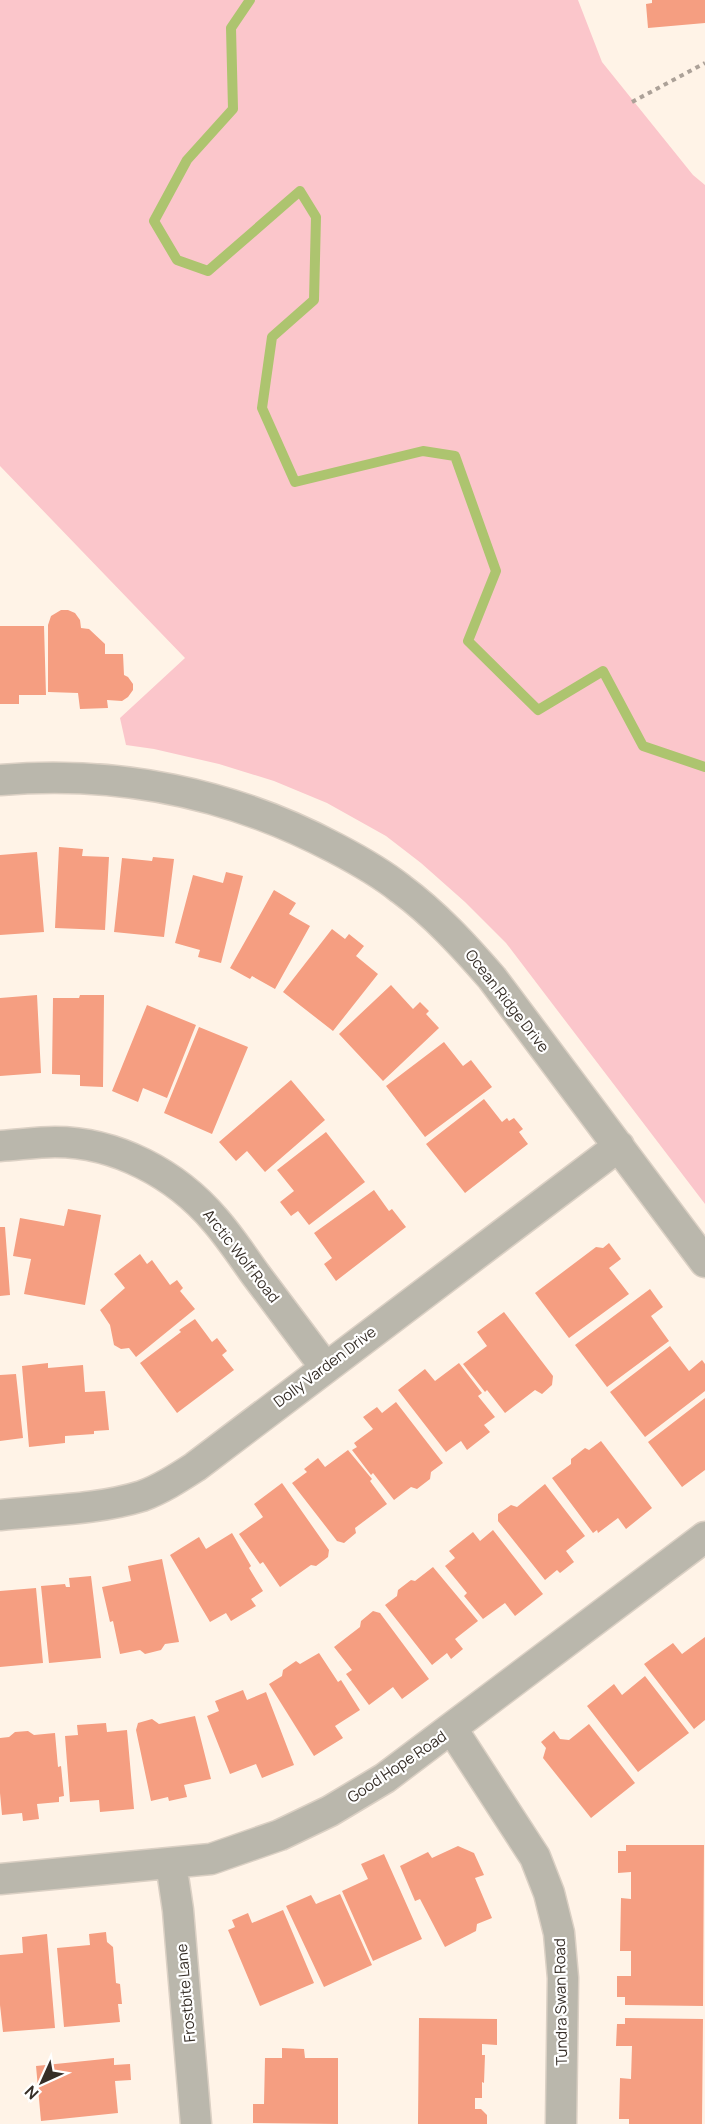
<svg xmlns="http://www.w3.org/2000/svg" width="705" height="2124" font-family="Manrope,sans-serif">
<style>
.green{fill:#fbc6cb}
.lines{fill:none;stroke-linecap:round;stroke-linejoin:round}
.stream{stroke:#adc46f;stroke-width:10}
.building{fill:#f59e81}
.minor-casing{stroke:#dbd0c4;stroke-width:33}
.path{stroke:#aca198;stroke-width:4;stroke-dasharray:4.5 4.5;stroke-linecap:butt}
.minor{stroke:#bab7ac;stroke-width:30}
.labels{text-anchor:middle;stroke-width:4.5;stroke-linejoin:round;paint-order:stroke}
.street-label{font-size:15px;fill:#362e27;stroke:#fff}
</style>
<rect width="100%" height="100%" fill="#fff3e7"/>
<path class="green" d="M0 0H578L602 62 693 175 705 185V1204L506 943 465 902 421 863 386 836 327 803 274 781 219 764 154 749 126 745 120 718 185 658 0 466Z"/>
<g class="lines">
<path class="stream" d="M250 0 231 28 233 109 187 160 154 221 177 260 208 271 300 191 316 217 314 300 272 337 262 408 295 482 423 451 455 456 496 571 468 641 538 710 603 671 643 746 705 767"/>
</g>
<path class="building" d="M652 0H705V23L648 28 646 4 652 3Z
M61 610H68L75 613 80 620 81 628 89 629 105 644V654H123L124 675 128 677 133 684V690L128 697 122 701 107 700 108 708 80 709 78 693 48 692V625L51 616Z
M0 626H44L46 695H19V704H0Z
M59 847 83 849 82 856 109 857 105 930 55 928Z
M37 852 44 932 0 935V855Z
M153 857 174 859 164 937 114 932 122 858 152 861Z
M226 872 243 876 221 963 198 957 200 950 175 943 193 875 223 883Z
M274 890 296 903 289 914 310 926 275 989 252 976 250 979 230 968Z
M332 929 345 939 349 934 364 946 356 956 378 974 333 1031 283 992Z
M391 985 413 1009 420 1002 429 1011 426 1014 439 1028 383 1081 339 1034Z
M37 995 41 1073 0 1076V998Z
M80 995H104L103 1087 80 1086V1075L52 1074 53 998H79Z
M147 1005 196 1025 167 1098 143 1088 138 1102 112 1091Z
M199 1027 248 1047 212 1134 164 1113Z
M444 1042 463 1066 471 1060 492 1087 425 1137 386 1086Z
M291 1080 325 1120 265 1172 247 1151 236 1161 219 1142Z
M484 1099 502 1122 507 1118 509 1121 514 1118 523 1129 519 1132 528 1144 465 1193 426 1144Z
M326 1132 365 1182 309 1225 298 1211 291 1216 280 1202 294 1191 277 1170Z
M374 1190 389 1211 392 1209 406 1227 336 1281 324 1264 332 1258 314 1233Z
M68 1209 101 1215 85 1305 24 1294 31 1259 13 1256 20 1218 64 1226Z
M0 1227H5L10 1295 0 1296Z
M609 1243 621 1259 609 1268 629 1294 569 1338 535 1293 596 1247 603 1248Z
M140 1254 147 1264 152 1260 170 1285 177 1280 183 1288 180 1291 195 1309 136 1357 129 1348 121 1349 114 1345 110 1325 100 1310 125 1288 114 1274Z
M650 1289 663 1307 651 1316 669 1341 607 1387 575 1345Z
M504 1312 553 1376 552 1385 542 1394 535 1390 505 1413 487 1390 485 1392 463 1364 487 1346 477 1332Z
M195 1319 212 1342 217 1338 227 1351 222 1355 234 1370 177 1413 140 1363 181 1332 179 1330Z
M670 1346 689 1371 702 1360 705 1364V1391L645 1437 610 1392Z
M48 1363V1368L83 1365 85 1392 105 1391 109 1430 94 1431V1434L65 1436V1443L29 1447 22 1366Z
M459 1363 482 1393 478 1396 495 1417 484 1425 490 1432 467 1450 461 1441 446 1452 398 1390 425 1369 435 1381Z
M16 1374 23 1438 0 1441V1375Z
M705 1398V1470L682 1487 648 1442Z
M396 1402 443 1463 431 1472 430 1479 417 1489 411 1487 394 1500 373 1473 371 1475 352 1450 357 1447 354 1443 373 1429 363 1417 377 1407 382 1413Z
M601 1441 652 1508 626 1529 618 1518 598 1533 597 1530 593 1533 552 1478 571 1464V1459L585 1448 589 1450Z
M348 1450 372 1479 370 1481 387 1504 355 1528 356 1533 344 1543 337 1541 292 1483 307 1472 304 1469 318 1458 325 1467Z
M282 1483 329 1550 328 1557 316 1566 311 1565 280 1587 263 1562 260 1564 239 1534 263 1517 254 1504Z
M545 1484 585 1536 566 1551 574 1562 560 1573 557 1570 545 1580 498 1521V1514L511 1505 517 1507Z
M493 1530 543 1594 515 1616 505 1603 483 1619 464 1596 467 1593 445 1566 455 1558 449 1551 473 1532 480 1541Z
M232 1533 251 1566 249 1568 263 1591 251 1599 256 1606 231 1621 226 1613 210 1622 170 1555 199 1537 206 1549Z
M162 1559 179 1642 165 1644 161 1650 145 1654 140 1650 120 1654 113 1621 110 1622 102 1587 131 1581 128 1566Z
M433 1567 478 1621 455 1639 463 1649 451 1659 447 1653 432 1665 385 1605 397 1596 398 1590 411 1580 415 1581Z
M91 1576 101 1658 49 1663 41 1586 65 1584 66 1587H70L69 1578Z
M36 1588 43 1663 0 1667V1591Z
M373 1611 380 1613 429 1679 402 1699 393 1687 369 1705 346 1674 352 1670 334 1647 360 1627 361 1621Z
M705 1637V1720L694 1729 644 1664 673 1643 682 1654Z
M319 1653 338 1682 341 1680 360 1710 335 1726 343 1738 314 1756 269 1684 282 1676 283 1670 296 1661 300 1664Z
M645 1676 689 1733 638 1772 587 1706 614 1684 622 1695Z
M243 1690 247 1700 266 1692 294 1765 262 1778 256 1764 230 1774 207 1716 219 1711 215 1701Z
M195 1716 211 1779 184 1785 187 1797 169 1801 168 1797 151 1801 136 1730 138 1723 152 1719 159 1724Z
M106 1723 107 1732 127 1730 134 1809 100 1812 99 1800 70 1802 65 1736 78 1735 77 1725Z
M589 1724 635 1783 591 1818 543 1758 546 1748 541 1742 554 1731 560 1739 569 1740Z
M28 1731 34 1735 55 1733 58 1767 61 1766 64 1796 59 1797V1802L37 1804 39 1819 23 1821 22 1813 2 1815 0 1793V1738L9 1737 15 1732Z
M626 1845H704L703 2006 625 2005V1997H617V1976H631V1951H620L621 1898 631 1899V1872L618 1873V1851H626Z
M458 1846 474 1853 484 1875 475 1878 492 1918 477 1924 476 1931 445 1947 420 1899 415 1901 400 1866 428 1852 432 1858Z
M384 1854 422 1939 373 1961 342 1891 368 1879 361 1864Z
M340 1894 372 1965 324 1987 286 1906 311 1895 316 1904Z
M283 1910 314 1983 260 2006 228 1930 235 1927 232 1920 248 1913 252 1923Z
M106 1932 107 1942 113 1947 116 1983 120 1984 122 2004H118L120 2022 64 2027 57 1948 90 1945 89 1934Z
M47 1934 55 2028 3 2032 0 2005V1955L23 1953 22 1937Z
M419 2018 497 2019V2045L482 2044V2055H485L484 2083 482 2082V2098H475V2109H481L487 2115V2124H418Z
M625 2018 703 2019 702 2124H629V2119H619L620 2078 631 2079 632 2046H616L617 2024H625Z
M282 2048 304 2049 305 2058H338V2124L253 2123V2104H264L265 2058H282Z
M114 2058V2065L130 2064 131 2080 115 2081 118 2113 41 2121 36 2066Z"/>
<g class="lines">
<g class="minor-casing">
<path id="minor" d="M0 780C117 770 231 793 335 848 358 860 381 873 401 889 435 914 464 946 492 978L705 1262
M0 1146C18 1145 37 1142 55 1142 116 1142 176 1174 215 1220 230 1237 243 1257 256 1275 279 1306 302 1336 325 1367
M0 1515C47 1510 97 1510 142 1496 161 1489 178 1478 195 1467L619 1146
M452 1729 535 1857 549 1893 559 1933 563 1978 561 2124
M171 1863 178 1910 196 2124
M0 1879 211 1859 280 1835 330 1811 385 1778 705 1537"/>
</g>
<path class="path" d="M632 102 705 63"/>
<use href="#minor" class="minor"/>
</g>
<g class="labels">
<g class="street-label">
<text transform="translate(507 1001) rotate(52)" y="5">Ocean Ridge Drive</text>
<text transform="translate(241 1256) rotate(52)" y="5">Arctic Wolf Road</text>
<text transform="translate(325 1367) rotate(-37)" y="5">Dolly Varden Drive</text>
<text transform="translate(397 1767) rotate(-34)" y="5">Good Hope Road</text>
<text transform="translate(186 1993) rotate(-95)" y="5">Frostbite Lane</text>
<text transform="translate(561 2002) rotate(-91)" y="5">Tundra Swan Road</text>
</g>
</g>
<g transform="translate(42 2082) rotate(225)" stroke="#ffffff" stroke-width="4.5" paint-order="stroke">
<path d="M0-4.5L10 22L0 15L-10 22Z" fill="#362e27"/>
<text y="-9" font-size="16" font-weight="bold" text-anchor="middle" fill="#362e27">N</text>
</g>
</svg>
